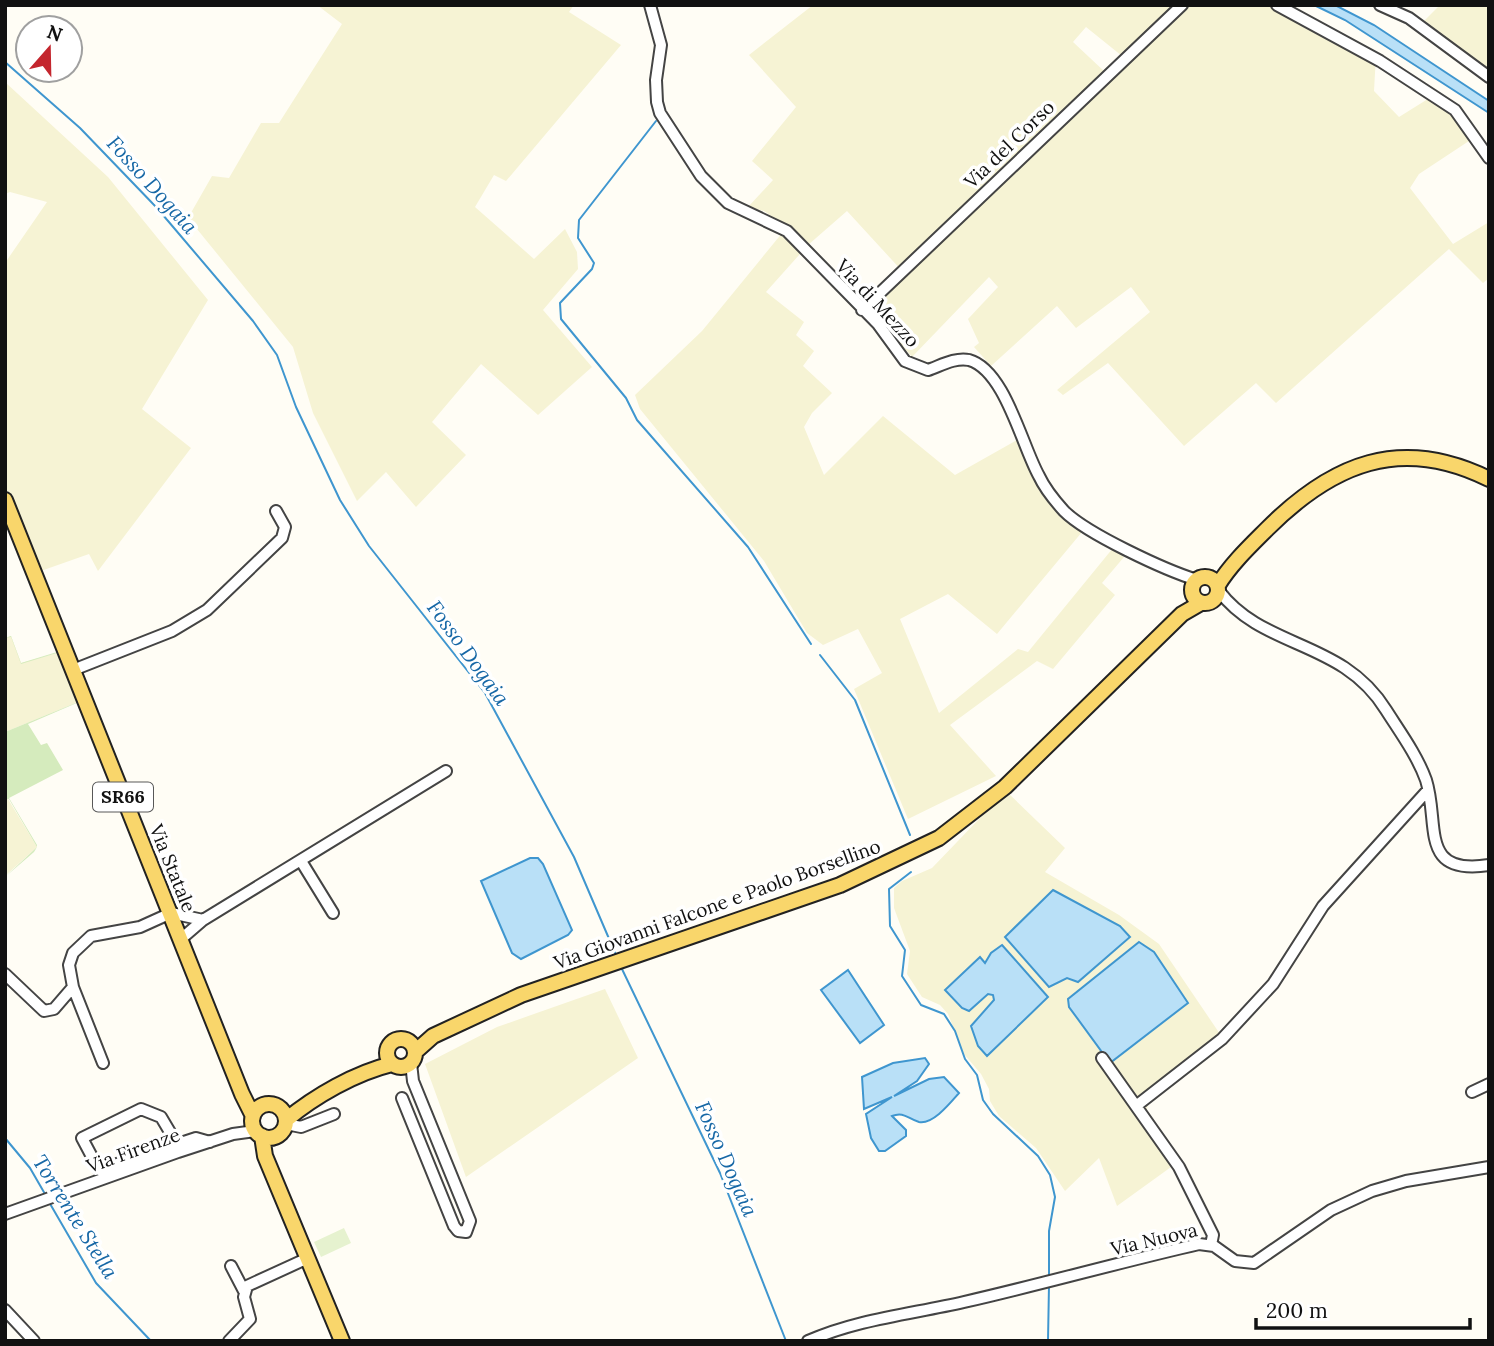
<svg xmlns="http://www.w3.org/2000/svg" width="1494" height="1346" font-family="Lora,serif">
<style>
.farmland{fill:#f6f3d4;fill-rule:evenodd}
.green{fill:#d5ebbd}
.pitch{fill:#e6f2cf}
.water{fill:#b9e0f7;stroke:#3f96cf;stroke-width:2}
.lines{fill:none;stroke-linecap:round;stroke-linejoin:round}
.stream{stroke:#3f96cf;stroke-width:2}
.minor-casing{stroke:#444;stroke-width:14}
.major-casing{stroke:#222;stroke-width:18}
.minor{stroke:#fff;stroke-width:10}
.major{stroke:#f9d66b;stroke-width:14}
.labels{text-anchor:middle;stroke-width:7;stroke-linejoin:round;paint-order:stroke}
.shield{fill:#fff;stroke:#585858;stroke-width:2}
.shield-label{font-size:18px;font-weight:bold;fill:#111}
.street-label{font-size:19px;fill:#111;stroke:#fff}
.water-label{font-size:21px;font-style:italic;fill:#1768a6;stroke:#fff}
</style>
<rect width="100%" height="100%" fill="#fffdf5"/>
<path class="farmland" d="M317 5H574L569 12 621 45 506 181 494 175 475 207 534 259 565 229 577 252 578 269 543 310 592 367 538 415 481 364 432 422 466 455 416 507 386 472 357 501 313 413 293 347 188 218 212 176 229 178 261 123H279L342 24Z
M813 5H1285L1376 55 1374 91 1399 117 1431 97 1455 113 1472 139 1419 174 1410 188 1453 244 1489 222V278L1483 283 1449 249 1276 403 1256 383 1184 446 1108 363 1063 395 1057 390 1150 312 1131 287 1076 328 1057 306 991 366 974 347 979 343 968 319 998 287 989 277 912 357 869 307 903 272 847 211 808 245 766 292 804 322 796 335 814 351 803 366 832 393 812 413 804 427 824 475 883 416 955 475 1017 440 1058 515 1082 532 997 634 948 594 900 619 939 713 1018 649 1028 652 1113 548 1124 557 1102 583 1115 595 1053 669 1037 661 950 725 996 776 908 819 854 689 882 673 858 629 823 645 807 633 764 561 640 409 635 395 702 331 787 227 764 211 748 207 773 180 752 161 796 107 749 55ZM1086 27 1122 56 1105 72 1073 42Z
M1440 5H1489V72L1442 40 1424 21Z
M5 82 108 177 208 300 142 409 191 448 98 571 89 554 38 572 5 487V263L47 202 10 192 5 194Z
M11 636 21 663 57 653 78 702 5 732V638Z
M1006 791 1065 848 1045 872 1119 915 1159 944 1222 1037 1150 1096 1145 1117 1178 1162 1117 1206 1099 1158 1065 1191 1036 1148 999 1116 990 1101 989 1089 981 1074 964 1054 948 1014 940 1005 922 997 907 974 910 951 894 908V888L902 881 932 868Z
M5 799H8L37 847 5 876Z
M605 989 638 1058 466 1177 425 1064 497 1027Z"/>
<path class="green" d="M11 636 21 663 57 652 79 702 28 724 41 745 47 743 63 770 9 798 37 845V847L34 852 5 877 37 847 9 799H5V732L78 702 57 653 21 664 11 637 5 638Z"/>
<path class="pitch" d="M344 1228 351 1243 321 1257 314 1242Z"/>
<path class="water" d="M1314 5H1335L1374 25 1489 101V113L1345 20Z
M530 858H538L543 864 572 930 568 935 521 959 512 953 481 881Z
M1053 890 1120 926 1130 937 1078 982 1067 978 1049 987 1005 937Z
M1139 942 1154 952 1188 1003 1110 1063 1069 1007 1068 999Z
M1002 945 1048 997 987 1056 978 1046 971 1026 994 1000 993 995 988 994 969 1011 962 1008 945 990 980 957 985 963 991 953Z
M848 970 884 1025 860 1043 821 990Z
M925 1058 929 1064 917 1081 894 1096 929 1079 944 1077 959 1093C951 1102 933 1125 919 1122 908 1119 904 1111 892 1116L906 1130V1136L885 1151H879L871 1138 866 1114 892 1097 864 1109 862 1077 893 1063Z"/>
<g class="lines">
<path class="stream" d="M5 62 80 128 157 208 253 321 277 355 296 407 340 500 369 546 485 693 574 857 616 955
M656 121 579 220 578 238 594 263 592 269 560 303 561 319 626 398 637 420 748 547 811 644
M820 655 855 700 910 835
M911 872 889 889 890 926 905 950 902 976 921 1005 944 1014 955 1031 965 1059 977 1075 983 1100 993 1114 1038 1156 1050 1175 1055 1197 1049 1231V1276
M621 967 720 1173 786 1341
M5 1138 30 1168 45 1194
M49 1202 96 1283 151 1341
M1048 1341 1049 1285"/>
<g class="minor-casing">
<path id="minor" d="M650 5 661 45 656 80 657 102 660 113 701 176 728 203 787 231 878 324 905 361 928 370C940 366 955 357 969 360 1005 370 1022 446 1039 476 1045 489 1055 501 1064 511 1087 534 1165 570 1197 580
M1277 5 1380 61 1455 110 1489 158
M1380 5 1409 18 1489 77
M862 310 1182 5
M1219 591C1264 650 1342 639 1386 710 1400 732 1417 755 1426 780 1440 824 1418 876 1489 865
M73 670 172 631 207 610 282 538 285 527 276 511
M301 861 333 913
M181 939 203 920 446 771
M5 974 44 1011 54 1009 73 987
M1102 1058 1179 1167 1213 1235 1211 1245
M103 1063 73 987 69 965 73 953 91 936 140 927 171 913 203 920
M1472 1092 1489 1084
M402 1098 454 1226 458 1231 466 1232 470 1221 413 1081 411 1063
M1136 1106 1222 1039 1273 984 1323 906 1428 790
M286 1124 301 1127 334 1114
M177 1144 161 1117 141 1109 82 1138 99 1170 196 1138 210 1142
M5 1214 178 1152 233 1134 255 1131
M231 1266 244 1291
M5 1310 34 1341
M229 1341 250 1319 244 1297 247 1286 308 1258
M808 1341C858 1319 912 1314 964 1302 1043 1284 1120 1262 1199 1244L1214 1246 1235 1261 1254 1263 1331 1210 1372 1191 1406 1181 1489 1167"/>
</g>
<g class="major-casing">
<path id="major" d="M5 500 242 1094 253 1116
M1192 590a13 13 0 1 1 26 0a13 13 0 1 1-26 0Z
M1218 585C1231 564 1249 547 1267 529 1332 464 1400 435 1489 479
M387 1053a14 14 0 1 1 28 0a14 14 0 1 1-28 0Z
M415 1052 433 1036 521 995 840 885 939 838 1005 787 1182 614 1201 603
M252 1121a17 17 0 1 1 34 0a17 17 0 1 1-34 0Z
M286 1120C315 1096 355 1073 392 1064
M262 1136 265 1156 342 1341"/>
</g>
<use href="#minor" class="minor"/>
<use href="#major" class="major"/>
</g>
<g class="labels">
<rect class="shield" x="93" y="782.5" width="60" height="29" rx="5"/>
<g class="shield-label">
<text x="123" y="803">SR66</text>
</g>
<g class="street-label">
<text transform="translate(1009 144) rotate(-44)" y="7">Via del Corso</text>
<text transform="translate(878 303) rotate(47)" y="7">Via di Mezzo</text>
<text transform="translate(173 868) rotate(68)" y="7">Via Statale</text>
<text transform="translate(717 904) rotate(-20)" y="7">Via Giovanni Falcone e Paolo Borsellino</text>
<text transform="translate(133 1150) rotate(-20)" y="7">Via Firenze</text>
<text transform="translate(1154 1239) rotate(-13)" y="7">Via Nuova</text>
</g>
<g class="water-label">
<text transform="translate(152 185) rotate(48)" y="7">Fosso Dogaia</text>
<text transform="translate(468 653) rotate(54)" y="7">Fosso Dogaia</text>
<text transform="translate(726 1159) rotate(66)" y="7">Fosso Dogaia</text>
<text transform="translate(75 1217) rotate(58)" y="7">Torrente Stella</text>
</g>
</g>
<rect width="1494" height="1346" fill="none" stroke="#111111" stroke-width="14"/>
<g transform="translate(49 49) rotate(20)"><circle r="33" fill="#ffffff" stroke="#a0a0a0" stroke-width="2"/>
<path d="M0-5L12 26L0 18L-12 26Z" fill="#c4262e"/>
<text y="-10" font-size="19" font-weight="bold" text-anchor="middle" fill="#111111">N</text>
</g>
<path d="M1256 1318v10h214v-10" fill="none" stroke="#111111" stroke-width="3.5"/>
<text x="1266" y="1318" font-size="21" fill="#111111" stroke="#ffffff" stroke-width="5" paint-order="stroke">200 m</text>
</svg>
